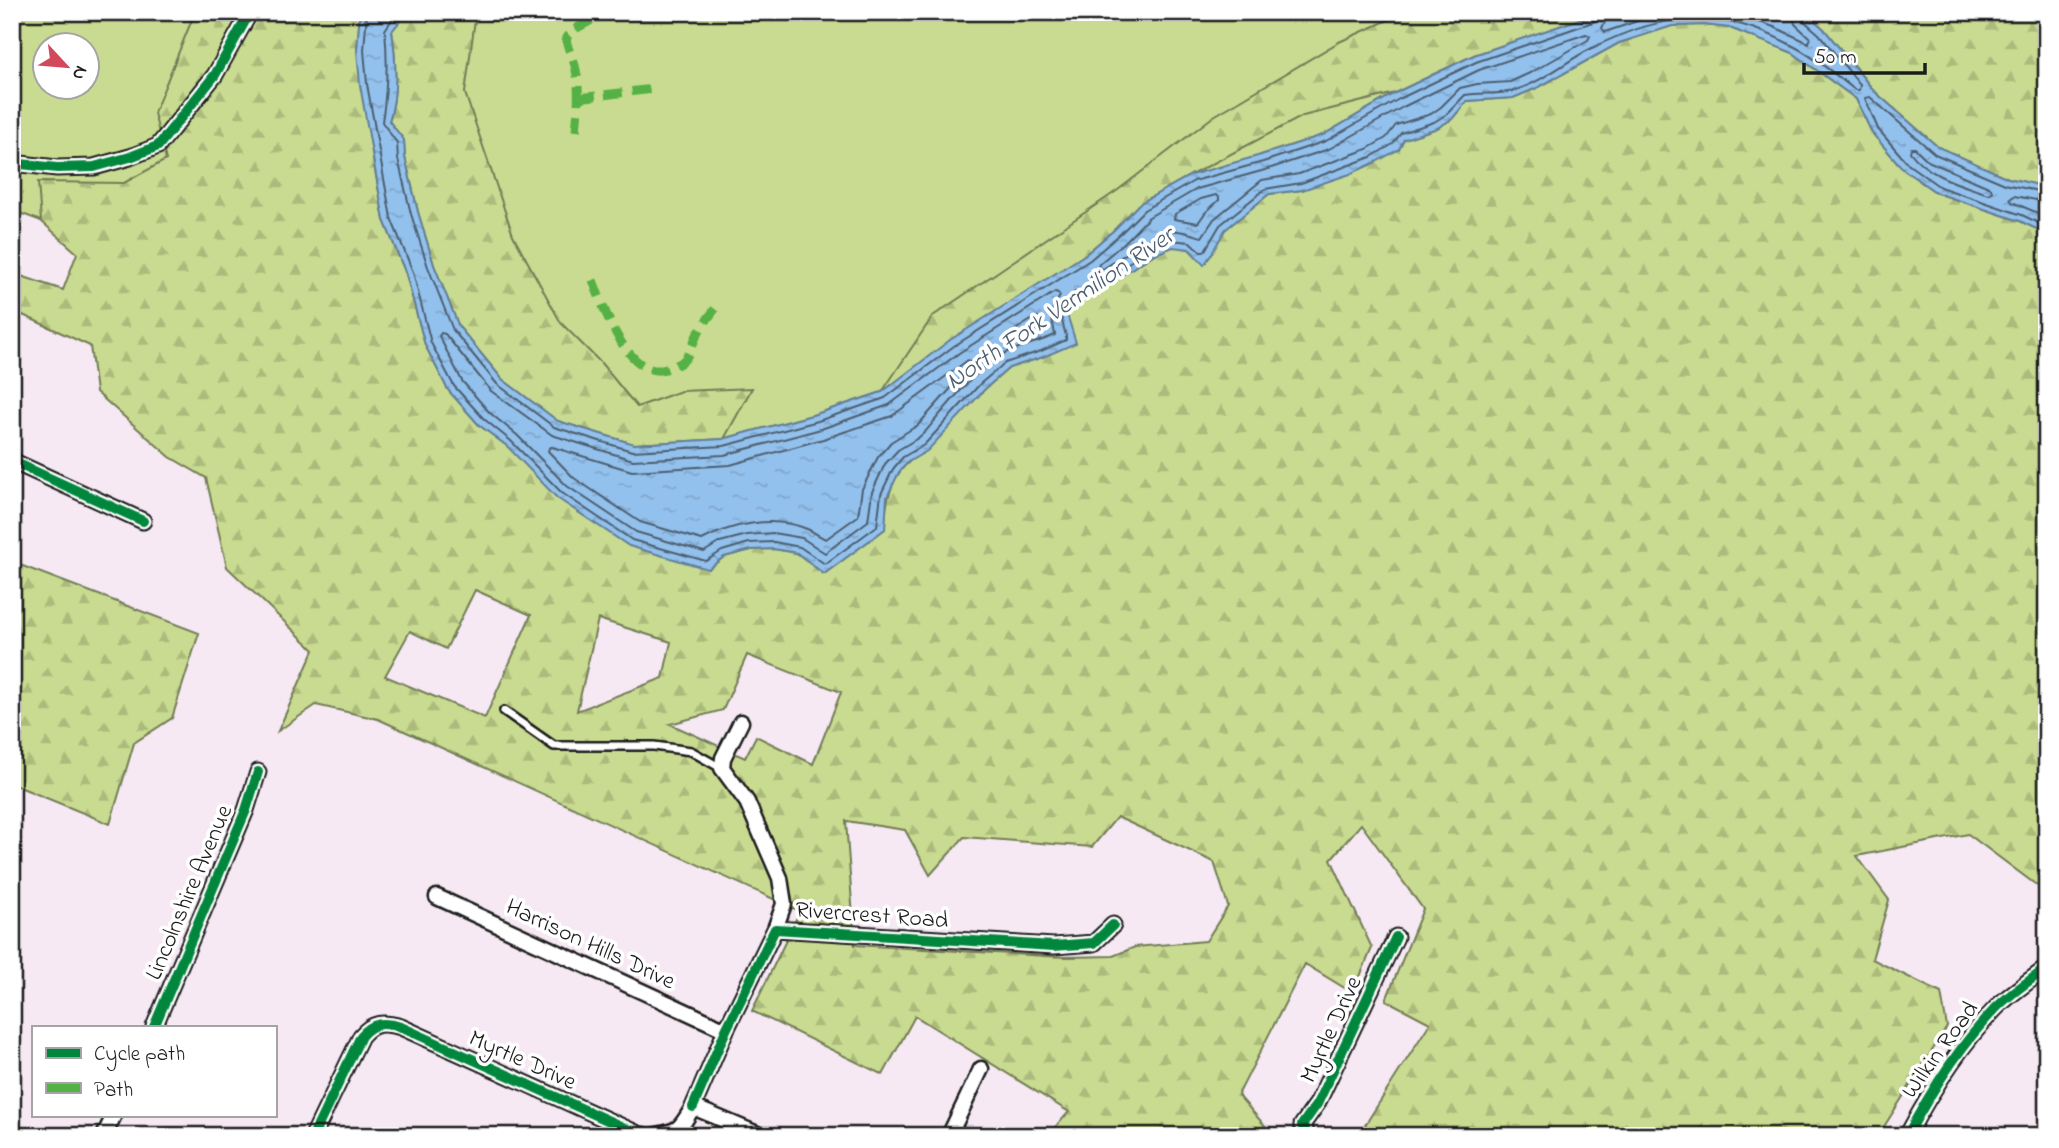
<svg xmlns="http://www.w3.org/2000/svg" width="2059" height="1148" font-family="'Indie Flower',sans-serif">
<style>
.green{fill:#c9db90;stroke:#727c56;stroke-width:2;fill-rule:evenodd}
.forest{fill:url(#forest-firs);stroke:#727c56;stroke-width:2;fill-rule:evenodd}
.water{fill:url(#water-ripples);stroke:#637f99;stroke-width:2}
.lines{fill:none;stroke-linecap:round;stroke-linejoin:round}
.shore{stroke:#4c5e70;stroke-width:2}
.lane-casing{stroke:#1c1c1c;stroke-width:12}
.street-casing{stroke:#1c1c1c;stroke-width:19}
.lane{stroke:#fff;stroke-width:7}
.street{stroke:#fff;stroke-width:14}
.quiet{stroke:#55b145;stroke-width:9;stroke-dasharray:18 9;stroke-linecap:butt}
.cycleway-casing{stroke:#fff;stroke-width:15}
.cycleway{stroke:#00873e;stroke-width:10}
.labels{text-anchor:middle;stroke-width:7;stroke-linejoin:round;paint-order:stroke}
.street-label{font-size:24px;fill:#1c1c1c;stroke:#fff}
.water-label{font-size:26px;font-style:italic;fill:#4c5e70;stroke:#fff}
</style>
<defs>
<pattern id="forest-firs" width="22" height="20" patternUnits="userSpaceOnUse" patternTransform="scale(1.75)"><rect width="22" height="20" fill="#c9db90"/><path d="M5 1l3.5 6h-7zM16 11l3.5 6h-7z" fill="#acbb7c"/></pattern>
<pattern id="water-ripples" width="26" height="14" patternUnits="userSpaceOnUse" patternTransform="scale(1.75)"><rect width="26" height="14" fill="#93c1ed"/><path d="M2 4q2-2 4 0t4 0M15 11q2-2 4 0t4 0" fill="none" stroke="#7ea5cb"/></pattern>
</defs>
<rect width="100%" height="100%" fill="#f6e9f4"/>
<filter id="ink" filterUnits="userSpaceOnUse"><feTurbulence type="fractalNoise" baseFrequency=".0143" numOctaves="2"/><feDisplacementMap in="SourceGraphic" scale="14" xChannelSelector="R" yChannelSelector="G"/><feConvolveMatrix kernelMatrix="1 2 1 2 8 2 1 2 1" color-interpolation-filters="sRGB"/></filter>
<g filter="url(#ink)">
<path class="green" d="M12 12H285L153 199 41 221 12 210ZM46 46H88V88H46Z
M407 12H1601L1474 55 1395 93 1323 135 1261 155 882 392 816 414 723 439 634 444 392 111Z"/>
<path class="forest" d="M195 12H360L357 50 373 159 384 220 406 274 425 345 448 390 479 425 507 446 708 569 724 557 751 550 774 549 797 553 824 574 885 529C885 501 891 472 917 456L986 388 1009 368 1043 357 1077 299 1100 289 1153 255 1173 246 1189 249 1204 264 1211 255 1224 230 1269 194 1302 190 1374 163 1404 139 1437 128 1452 119 1467 101 1513 98 1539 87 1619 43 1672 26 1704 25 1730 28 1793 53 1856 99 1872 133 1904 170 1937 193 2020 221 2047 234V893L1968 834 1857 856 1889 900 1872 959 1941 993 1947 1027 1878 1136H1364L1360 1133 1430 1023 1386 1000 1423 909 1361 824 1331 859 1372 948 1353 993 1305 964 1238 1095 1274 1136H1047L1069 1112 915 1016 883 1075 752 1011 800 911 378 719 316 705 278 731 314 650 227 567 206 478 170 457 96 392 90 346 12 310V273L63 290 77 253 41 221 38 182 124 183 166 160 154 113ZM475 590 531 615 485 718 385 676 410 631 446 649ZM598 619 671 642 663 678 577 711ZM747 655 841 692 813 764 756 736 745 758 670 724 723 710ZM1117 817 1214 862 1228 906 1206 941 1135 947 1113 956 1065 957 855 945 846 821 905 830 930 875 964 837 1092 847Z
M407 12H476L465 93 513 235 561 323 601 363 637 407 681 391 752 388 724 439 634 444 557 421 502 379 459 327 434 265 418 212 405 157 404 140 389 121C398 96 396 56 392 31Z
M1406 12H1601L1474 55 1395 93 1303 116 1191 175 1139 204 1114 230 1086 254 882 392 933 316 1118 190 1214 116 1339 42Z
M1805 12H2047V187L2008 178 1938 147 1874 91 1824 29Z
M12 562 199 633 172 718 134 743 110 824 12 784Z"/>
<path class="water" d="M360 12H407L392 31C396 59 398 94 389 121L404 140 405 157 418 212 434 265 459 327 502 379 558 421 634 444 723 439 816 414 882 392 950 340 1086 254 1114 230 1139 204 1191 175 1261 155 1323 135 1395 93 1474 55 1601 12H1805L1824 29 1874 91 1938 147 2008 178 2047 187V234L2020 221 1937 193 1904 170 1872 133 1856 99 1793 53 1730 28 1704 25 1672 26 1619 43 1539 87 1513 98 1467 101 1452 119 1437 128 1404 139 1399 149 1374 163 1350 174 1302 190 1269 194 1225 230 1211 255 1204 265 1189 249 1173 247 1153 255 1100 289 1077 299 1067 314 1076 343 1043 357 1009 368 986 388 927 451 908 462 899 472 887 497 885 529 824 574 797 553 774 549 751 550 724 557 708 569 629 546 557 498 507 446 479 425 448 390 425 345 406 274 384 220 360 85 357 50Z"/>
<g class="lines">
<path class="shore" d="M367 12 364 50 367 84 391 218 413 272 431 343 454 386 484 419 511 441 562 493 632 540 706 561 722 551 749 543 774 542 800 547 825 564 877 526 881 494 893 469 903 457 924 445 981 383 1005 363 1041 351 1066 340V336L1060 313 1073 293 1097 283 1150 249 1170 240 1190 242 1201 252H1204L1220 225 1265 189 1301 183 1371 157 1393 144 1401 133 1434 122 1447 114 1465 95C1480 92 1498 95 1513 91 1541 83 1566 61 1592 48 1665 11 1722 7 1795 47 1816 58 1836 75 1855 90H1859L1860 85 1819 34 1803 20 1801 12
M397 12 385 30C388 62 387 91 382 122L397 143 398 159 411 214 428 267 453 330 497 384 554 427 632 451 724 446 818 421 885 398 954 346 1090 260 1119 235 1144 210 1194 181 1263 162 1326 141 1399 99 1476 62 1593 22 1597 18 1598 12
M1607 12 1606 20 1602 28 1605 32 1664 12
M1730 12 1774 27 1809 43 1810 38 1795 24 1792 12
M1586 34 1590 36 1588 40 1532 72 1510 82 1477 84 1460 88 1441 107 1431 114 1396 125 1386 138 1367 149 1299 174 1262 180 1214 219 1202 237C1193 235 1181 229 1170 231 1148 235 1122 258 1103 269L1098 267 1099 264 1125 242 1149 217 1197 189 1265 170 1329 149 1403 107 1479 70Z
M1911 148H1915L1928 161 1991 188 1992 192 1988 194C1959 184 1928 176 1910 152Z
M2047 193 2005 184 1935 154 1870 97 1865 98 1878 129 1909 165 1940 187 2022 215 2047 227
M1216 195 1219 197V200L1205 213 1198 223 1174 219 1175 214 1201 199Z
M2047 202 2014 196 2010 199 2012 202 2047 217
M1055 292 1058 293 1060 296 1051 312 1055 335C1038 343 1020 346 1003 354 978 366 944 410 925 432L918 438 898 450 885 464 872 492 868 521 825 553 802 538 773 533 747 535 720 542 704 552 636 532 567 486 517 435 490 413 462 381 439 336 441 333 445 334 491 391 552 435 633 460 724 455 821 429 889 405 959 353Z
M1036 317 1041 318 1043 326 1042 329 1012 340 1008 339 1009 334Z
M968 360 971 362V366L918 425 891 442 878 457 862 489 858 516 826 539C820 537 814 532 807 529 773 515 732 524 702 540L640 522 574 478 548 451 549 448 552 447 632 471 730 465 823 439 892 416Z"/>
<g class="lane-casing">
<path id="lane" d="M504 711 554 746H654L691 751 721 768"/>
</g>
<g class="street-casing">
<path id="street" d="M12 163 57 168 94 167 130 157 158 146 215 75 250 12
M12 461 143 521
M741 722 723 758 722 768 747 802 780 878 784 904 775 929
M437 897 726 1030
M154 1027 246 810 258 772
M693 1107 726 1030 775 929 1054 946 1094 943 1113 925
M104 1136 114 1115
M313 1136 361 1036C373 1022 383 1022 401 1027L638 1134 646 1136
M652 1136C679 1131 679 1131 693 1107L762 1136
M949 1136 981 1069
M1308 1136 1302 1125 1317 1104 1396 937
M1907 1136C1931 1091 1960 1045 1996 1008 2011 993 2029 981 2047 968"/>
</g>
<use href="#lane" class="lane"/>
<use href="#street" class="street"/>
<path class="quiet" d="M578 98 653 89
M576 131C578 111 580 90 576 70 574 58 567 50 566 38L577 28 607 12
M593 280C603 307 628 380 666 369 672 367 681 364 685 359 690 353 693 343 697 335 702 326 709 317 715 309"/>
<g class="cycleway-casing">
<path id="cycleway" d="M12 163 57 168 94 167 130 157 158 146 215 75 250 12
M12 461 143 521
M154 1027 246 810 258 772
M693 1107 726 1030 775 929 1054 946 1094 943 1113 925
M313 1136 361 1036C373 1022 383 1022 401 1027L638 1134 646 1136
M1308 1136 1302 1125 1317 1104 1396 937
M1907 1136C1931 1091 1960 1045 1996 1008 2011 993 2029 981 2047 968"/>
</g>
<use href="#cycleway" class="cycleway"/>
</g>
</g>
<g class="labels">
<g class="street-label">
<text transform="translate(188 892) rotate(-67)" y="8">Lincolnshire Avenue</text>
<text transform="translate(872 914) rotate(4)" y="8">Rivercrest Road</text>
<text transform="translate(591 943) rotate(25)" y="8">Harrison Hills Drive</text>
<text transform="translate(1330 1029) rotate(-65)" y="8">Myrtle Drive</text>
<text transform="translate(1939 1049) rotate(-54)" y="8">Wilkin Road</text>
<text transform="translate(523 1059) rotate(24)" y="8">Myrtle Drive</text>
</g>
<g class="water-label">
<text transform="translate(1059 307) rotate(-34)" y="9">North Fork Vermilion River</text>
</g>
</g>
<rect width="2059" height="1148" fill="none" stroke="#fff" stroke-width="42"/>
<rect x="21" y="21" width="2017" height="1106" fill="none" stroke="#1c1c1c" stroke-width="2.5" filter="url(#ink)"/>
<rect x="32" y="1026" width="245" height="91" fill="#ffffff" stroke="#a4a4a4" stroke-width="2"/>
<rect x="46" y="1048" width="35" height="10" fill="#00873e" stroke="#a4a4a4" stroke-width="2"/>
<text x="94" y="1060" font-size="21" fill="#1c1c1c">Cycle path</text>
<rect x="46" y="1083" width="35" height="10" fill="#55b145" stroke="#a4a4a4" stroke-width="2"/>
<text x="94" y="1096" font-size="21" fill="#1c1c1c">Path</text>
<g transform="translate(66 66) rotate(116)"><circle r="33" fill="#ffffff" stroke="#a4a4a4" stroke-width="2"/>
<path d="M0-5L12 26L0 18L-12 26Z" fill="#d1495b"/>
<text y="-10" font-size="19" font-weight="bold" text-anchor="middle" fill="#1c1c1c">N</text>
</g>
<path d="M1804 63v10h121v-10" fill="none" stroke="#1c1c1c" stroke-width="3.5"/>
<text x="1814" y="63" font-size="21" fill="#1c1c1c" stroke="#ffffff" stroke-width="5" paint-order="stroke">50 m</text>
</svg>
